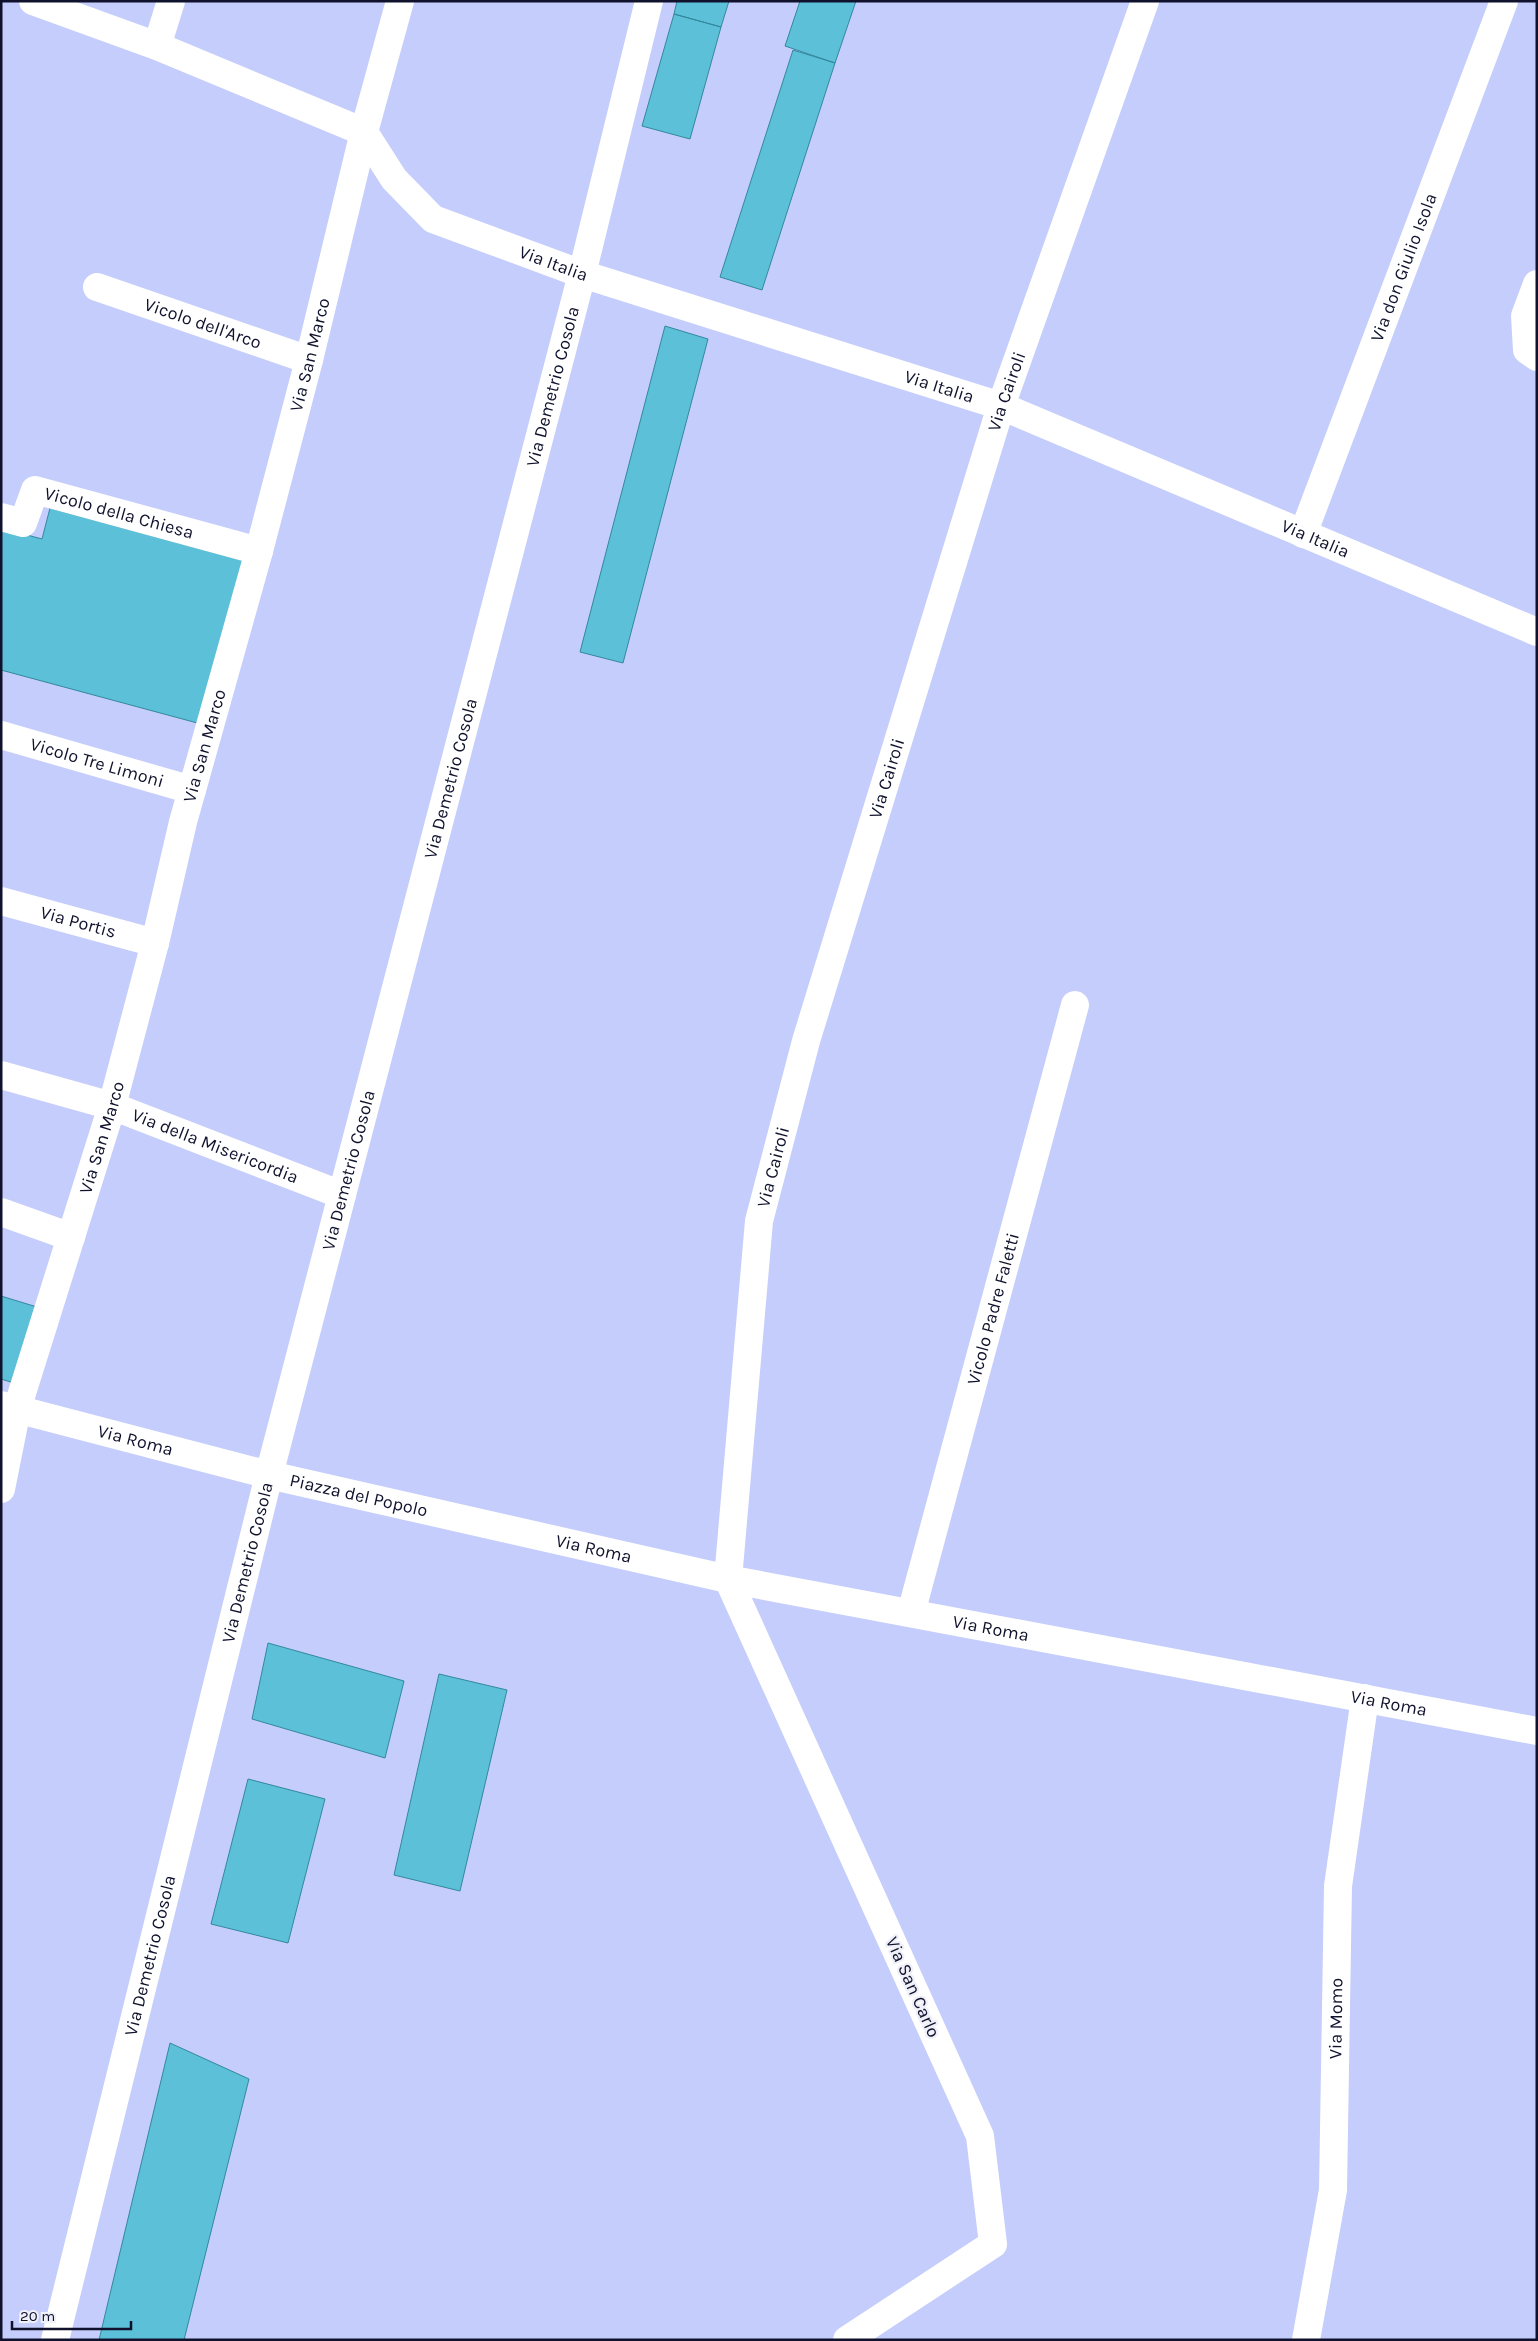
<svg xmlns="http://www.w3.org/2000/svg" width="1538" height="2341" font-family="Karla,sans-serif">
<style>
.building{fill:#5cc0d9;stroke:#33889c}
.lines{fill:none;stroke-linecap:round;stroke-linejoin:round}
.minor{stroke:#fff;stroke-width:28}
.labels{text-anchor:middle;stroke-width:4.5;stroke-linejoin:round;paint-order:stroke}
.street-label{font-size:18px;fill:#10122d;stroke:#eff0f8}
</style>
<rect width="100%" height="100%" fill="#c4cdfb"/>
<path class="building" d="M677 1H729L721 27 674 14Z
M800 1H856L835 63 785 46Z
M674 14 721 27 690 139 642 126Z
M793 50 835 63 762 290 720 277Z
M665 326 708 339 623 663 580 652Z
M50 508 245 561 201 724 1 670V528L42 539Z
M1 1296 37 1307 14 1383 1 1379Z
M268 1643 404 1681 385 1758 252 1719Z
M439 1674 507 1690 460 1891 394 1875Z
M248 1779 325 1799 288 1943 211 1924Z
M170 2043 249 2079 184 2340H99Z"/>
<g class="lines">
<g class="minor">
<path d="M33 1 157 46 364 132"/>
<path d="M157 46 171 1"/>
<path id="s1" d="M364 132 394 179 433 219 582 274 1001 406 1537 632"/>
<path d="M1537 284 1525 316 1527 350 1537 357"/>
<path id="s2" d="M97 287 309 360"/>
<path id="s3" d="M1 517 23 523 35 490 259 551"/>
<path id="s4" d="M1303 534 1504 1"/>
<path id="s5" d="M1 735 192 790"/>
<path id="s6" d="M1 901 155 943"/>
<path id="s7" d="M1 1075 112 1106 342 1195"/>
<path d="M1 1212 71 1237"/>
<path id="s8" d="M1 1405 269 1475 728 1579 1537 1731"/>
<path id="s9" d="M1 1489 17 1409 112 1106 155 943 183 822 259 551 309 360 364 132 400 1"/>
<path id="s10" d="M911 1613 1075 1005"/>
<path id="s11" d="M55 2340 269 1475 582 274 649 1"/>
<path id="s12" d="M847 2340 993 2244 980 2136 728 1579 759 1221 806 1041 1001 406 1145 1"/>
<path id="s13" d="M1306 2340 1333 2190 1338 1886 1365 1698"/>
</g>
</g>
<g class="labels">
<g class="street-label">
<text dy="6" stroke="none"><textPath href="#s1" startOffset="240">Via Italia</textPath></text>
<text dy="6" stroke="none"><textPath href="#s4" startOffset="285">Via don Giulio Isola</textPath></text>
<text dy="6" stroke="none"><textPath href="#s2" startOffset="112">Vicolo dell'Arco</textPath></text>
<text dy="6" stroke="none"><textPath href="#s9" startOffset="1176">Via San Marco</textPath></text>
<text dy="6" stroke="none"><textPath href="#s11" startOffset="2016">Via Demetrio Cosola</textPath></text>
<text dy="6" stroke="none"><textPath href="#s1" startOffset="645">Via Italia</textPath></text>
<text dy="6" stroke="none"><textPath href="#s12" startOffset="2120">Via Cairoli</textPath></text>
<text dy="6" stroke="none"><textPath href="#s3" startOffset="145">Vicolo della Chiesa</textPath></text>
<text dy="6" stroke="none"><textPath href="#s1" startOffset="1051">Via Italia</textPath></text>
<text dy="6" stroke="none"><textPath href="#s9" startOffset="771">Via San Marco</textPath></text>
<text dy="6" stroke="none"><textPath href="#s5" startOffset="100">Vicolo Tre Limoni</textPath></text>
<text dy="6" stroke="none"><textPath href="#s11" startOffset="1611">Via Demetrio Cosola</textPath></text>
<text dy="6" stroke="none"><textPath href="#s12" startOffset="1715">Via Cairoli</textPath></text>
<text dy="6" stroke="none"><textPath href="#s6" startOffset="80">Via Portis</textPath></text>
<text dy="6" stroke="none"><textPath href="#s9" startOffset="366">Via San Marco</textPath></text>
<text dy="6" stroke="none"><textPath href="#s7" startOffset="226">Via della Misericordia</textPath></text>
<text dy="6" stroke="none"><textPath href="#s12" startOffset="1310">Via Cairoli</textPath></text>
<text dy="6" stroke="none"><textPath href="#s11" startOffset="1206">Via Demetrio Cosola</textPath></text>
<text dy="6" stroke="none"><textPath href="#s10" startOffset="315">Vicolo Padre Faletti</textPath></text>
<text dy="6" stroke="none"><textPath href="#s8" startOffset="139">Via Roma</textPath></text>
<text dy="6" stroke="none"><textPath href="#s8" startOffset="369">Piazza del Popolo</textPath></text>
<text dy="6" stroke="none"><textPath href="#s8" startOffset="610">Via Roma</textPath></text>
<text dy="6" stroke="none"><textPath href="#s11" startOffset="801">Via Demetrio Cosola</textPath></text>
<text dy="6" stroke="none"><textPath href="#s8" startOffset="1015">Via Roma</textPath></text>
<text dy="6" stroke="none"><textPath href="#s8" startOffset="1420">Via Roma</textPath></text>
<text dy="6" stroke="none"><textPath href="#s11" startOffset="396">Via Demetrio Cosola</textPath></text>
<text transform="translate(913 1987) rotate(66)" y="6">Via San Carlo</text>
<text dy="6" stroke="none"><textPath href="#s13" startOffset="324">Via Momo</textPath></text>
</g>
</g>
<rect width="1538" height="2341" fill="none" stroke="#10122d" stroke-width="5"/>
<path d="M12 2321v8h119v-8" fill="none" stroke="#10122d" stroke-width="2.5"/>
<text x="20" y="2321" font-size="15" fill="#10122d" stroke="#eff0f8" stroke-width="4" paint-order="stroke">20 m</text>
</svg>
